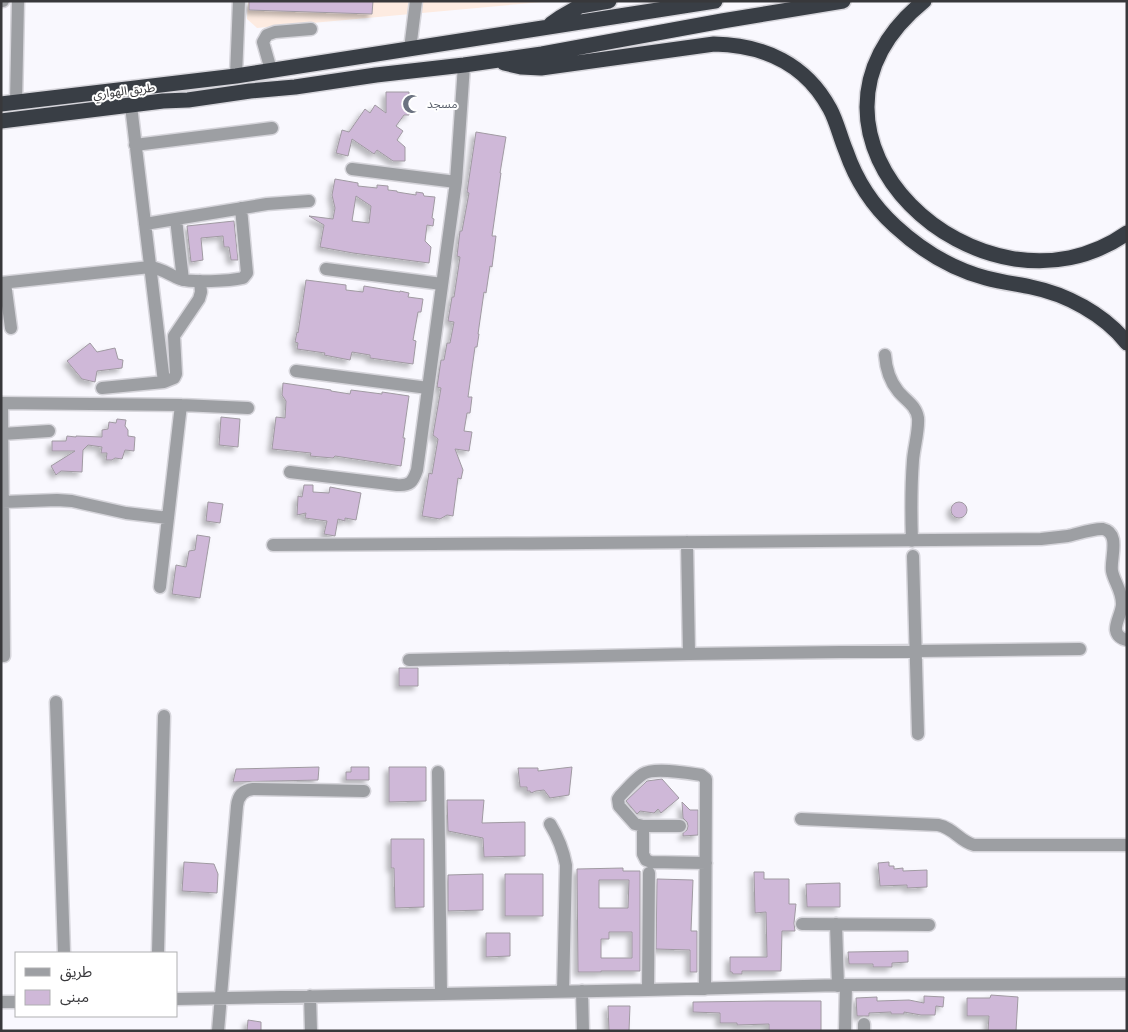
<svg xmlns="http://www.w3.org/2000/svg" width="1128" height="1032" font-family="'Roboto Condensed','Noto Sans Arabic',sans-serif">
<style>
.industrial{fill:#fdebe1}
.building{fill:#cfb8d8;stroke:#a09aa2;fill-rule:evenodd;filter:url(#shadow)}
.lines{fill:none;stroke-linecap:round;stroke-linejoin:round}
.minor-casing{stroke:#d6d5db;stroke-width:15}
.highway-casing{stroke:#d6d5db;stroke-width:18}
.minor{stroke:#9d9fa3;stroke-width:12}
.highway{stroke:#393e45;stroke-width:15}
.labels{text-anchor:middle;stroke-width:4;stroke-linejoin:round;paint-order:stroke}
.street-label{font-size:12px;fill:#38383b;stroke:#fff}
.worship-label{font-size:12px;fill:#5b616d;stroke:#fff;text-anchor:start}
</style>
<defs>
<filter id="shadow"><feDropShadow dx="-4" dy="4" stdDeviation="2.5" flood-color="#0004"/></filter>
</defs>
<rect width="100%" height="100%" fill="#f9f8fe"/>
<path class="industrial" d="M248 1H553L257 28 247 19Z"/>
<path class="building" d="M249 1H373L372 14 249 10Z
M386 92H409V115H404L396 126 403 131 397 140 405 147V161H393L377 150 374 154 352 139 348 156 336 153 342 130 349 132 365 109 370 113 375 105 386 113Z
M476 132 506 137 500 173H501L492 236H496L492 267 490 266 486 293 484 292 478 334H479L477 347H475L468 397H472L470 413H467L464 431 472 432 469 451 455 449 463 470 461 479 458 478 453 516 447 515 440 519 422 516 429 473 432 474 438 439 433 435 441 388 437 387 441 360H444L447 343H450L454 322 448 321 452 297H454L460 257 457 256 460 231H462L469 193 467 192Z
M335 179 358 183V186L377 188V185L388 186V190L397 191V192L416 195V192L423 193 424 196 435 197 432 218 434 219 433 226 427 225 425 241 431 247 429 263 353 253 320 247 324 225 309 216 333 219 335 208 332 195ZM356 196 371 206 369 223 352 221Z
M234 221 238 260H231L229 247H224L223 236 201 238 203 260 191 262 187 226Z
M306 280 346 285V290L363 292 364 286 400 292V291L409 293 408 297 423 299 421 312H418L413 340 416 341 413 364 370 358V355L352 352 350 360 324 355 325 353 297 349 298 343 295 342 297 332 298 333Z
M90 343 97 352 115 348 118 359 123 360 122 368 97 371 95 382 82 379 67 361Z
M283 383 331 390V391L350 394 351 390 382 394V392L409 396 403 438H405L401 466 335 456 333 458 310 456 311 453 272 449 276 417 285 418 286 401 282 395Z
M221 417 240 419 238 447 219 445Z
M117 419 126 420 125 426 128 430V436L135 437 134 451 125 450 122 459 115 458 112 460H106L107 453H101L102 447 88 445 83 450 82 472 61 471 56 475 51 466 75 451H52V441H66L67 436 76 437V436L102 437V430L108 429 109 422 116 423Z
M304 485H313V492L329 493 330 487 361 493 356 520 345 518V521L338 519 335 536 324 534 327 521 305 518 306 513 297 515 298 496 302 497Z
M951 510a8 8 0 1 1 16 0a8 8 0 1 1-16 0Z
M208 502 223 504 220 523 206 521Z
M197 535 210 537 200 598 172 594 176 565 186 567 189 551 195 550Z
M399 668H418V686H399Z
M319 767 318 780 233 782 236 769Z
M351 767H369V780H346V772H351Z
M389 767H426V801L389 802Z
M572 767 569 795 550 798 544 790 536 791 531 793 530 791H527V787H520L518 768H538V771Z
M662 779 679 798 661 813 658 809 654 813 640 811 637 814 626 801 647 781Z
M447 800H484L482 823 525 822V856L484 857 483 838 448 831Z
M682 802 690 810H698V835L683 836V833L687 830 688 826 687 822 683 818Z
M391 839H424V907L395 908 394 868H391Z
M184 862 214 864 218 874 217 893 182 891Z
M889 862V866H894V869L903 868V871L927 870V887L907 888V885L880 886 878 863Z
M623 868V871H640V971H601V972H578L577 869ZM599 880H629L628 908H599ZM609 932H632V958H601V939H609Z
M754 872H764V879H789V904H796L794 923 795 931H782L781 971H742V974H733L732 972H730V957H767L766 912 755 913Z
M483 874V910L448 911V875Z
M505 874H543V916H505Z
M657 879 693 880 691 931H697V972H690V950L656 949Z
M840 883V907H807L806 884Z
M486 933H510V956L486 957Z
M908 951V962L892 963V967H873V964H849L848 952Z
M991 995 1018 997 1016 1031H988L989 1016H967V998H990Z
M924 996 944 997 943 1007 936 1006 935 1015H921L904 1012V1014H891V1012L869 1013V1016H857L856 998 877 997V1001L909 1000 924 1003Z
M769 1001H821V1031H769V1024L737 1025V1023H720V1013L693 1012V1002Z
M608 1006H630L629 1031H609Z
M248 1020 261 1022V1031H247Z"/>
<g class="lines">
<g class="minor-casing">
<path id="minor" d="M1 1H3
M410 49 416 1
M271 70 263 42 267 35 275 32 311 29
M236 76 239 1
M16 103 18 1
M131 106 164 382
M135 145 272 128
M352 169 456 182
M176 219 183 280
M145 224 267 204 309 201
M326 269 442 284
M1 283 150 267C161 268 170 275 180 279 193 283 229 281 243 278L247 273 241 208
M5 283 11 328
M885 355C886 369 889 380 898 391 905 400 916 405 918 418 919 431 914 447 913 460 911 487 911 514 912 541
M296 371 428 388
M102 388 164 382 174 378 176 374 174 336 199 299 201 292 200 281
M1 403 181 405 248 408
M2 403 4 656
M2 434 49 431
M290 472 397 485C410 486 413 482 417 470L456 182 464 65
M3 502 57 500 72 501 126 513 168 518
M687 542 689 654
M273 545C529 543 785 543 1041 539 1050 538 1059 537 1068 536 1077 534 1095 528 1103 529 1121 533 1110 559 1112 571 1114 582 1122 590 1122 604 1122 612 1115 623 1116 630 1117 636 1122 639 1127 640
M913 556 918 734
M160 587 181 405
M409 660 689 654 1080 649
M56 702 64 953
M438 772 441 994
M801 819 938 825C954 828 959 841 974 845H1127
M550 824C558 837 563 849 566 865L563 992
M643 826V854L646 860 651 862 706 863
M680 826H643L635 824 619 806 618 799 620 796C627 789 634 780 643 774 654 767 688 773 701 775L706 779 705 989
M802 924 929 925
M836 924 838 986
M158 953 164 716
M648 990 649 873
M582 991 583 1031
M310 996 311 1031
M176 999 648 990 846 985 1127 984
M1 1002H16
M218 1031 237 806C238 796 243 790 253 789L364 791
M845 1031 846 985
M864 1031V1024"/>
</g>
<g class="highway-casing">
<path id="highway" d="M924 1C762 133 982 335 1127 233
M551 24 561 17 580 6 609 1
M504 63 521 67 541 68 714 44C764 45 806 64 830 109 837 122 840 137 846 151 856 180 873 206 895 226 921 250 952 269 986 278 1001 282 1016 284 1031 287 1066 294 1104 314 1127 343
M1 104 236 76 715 1
M1 121 163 101 188 100 250 91 295 87 376 75 464 65 542 54 722 21 843 1"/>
</g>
<use href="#minor" class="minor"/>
<use href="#highway" class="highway"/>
</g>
<defs>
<g id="mosque-bare" transform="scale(1.5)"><path d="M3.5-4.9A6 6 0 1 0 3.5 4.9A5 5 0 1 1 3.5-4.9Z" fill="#6b7280" stroke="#fff" stroke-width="2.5" paint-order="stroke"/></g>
</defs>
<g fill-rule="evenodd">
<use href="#mosque-bare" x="412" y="104"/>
</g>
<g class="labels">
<g class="street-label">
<text transform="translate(124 91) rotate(-7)" y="4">طريق الهواري</text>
</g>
<g class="worship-label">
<text x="427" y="108">مسجد</text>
</g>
</g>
<rect width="1128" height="1032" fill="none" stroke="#38383b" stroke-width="5"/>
<rect x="15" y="952" width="162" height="65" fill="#ffffff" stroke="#afafb1"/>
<rect x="25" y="968" width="25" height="8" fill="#9d9fa3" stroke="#afafb1"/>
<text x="60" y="977" font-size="15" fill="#38383b">طريق</text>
<rect x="25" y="990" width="25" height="15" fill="#cfb8d8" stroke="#afafb1"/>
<text x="60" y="1002" font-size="15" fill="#38383b">مبنى</text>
</svg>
